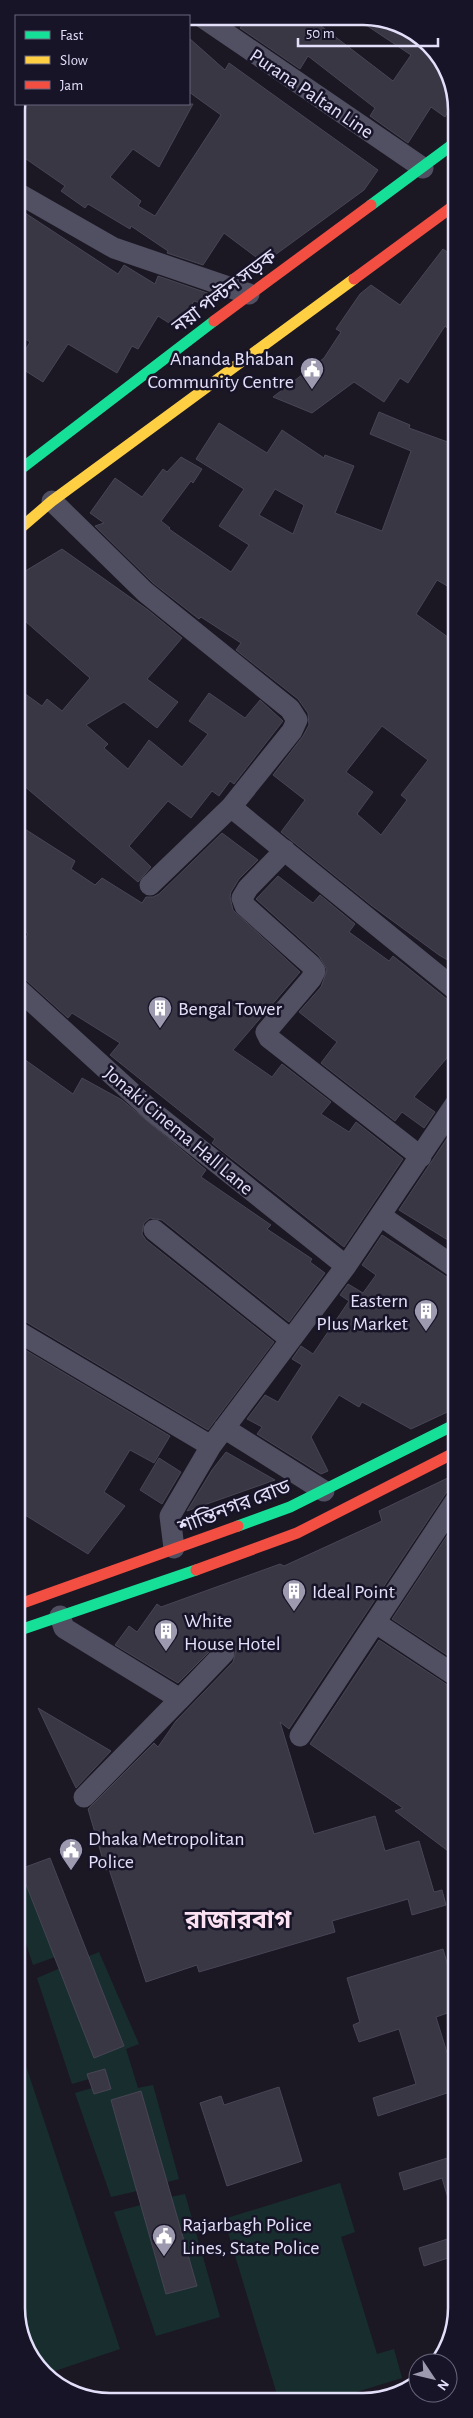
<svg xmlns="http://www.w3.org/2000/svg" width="473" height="2418" font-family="'Alegreya Sans','Noto Sans Bengali',sans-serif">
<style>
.green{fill:#182e2e}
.building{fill:#3a3745;stroke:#484555;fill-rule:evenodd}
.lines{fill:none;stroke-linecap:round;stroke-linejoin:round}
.street{stroke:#514f62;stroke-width:21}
.fast{stroke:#16e098;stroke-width:11}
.slow{stroke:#ffcf43;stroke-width:11}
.jam{stroke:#f24e42;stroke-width:11}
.labels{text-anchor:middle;stroke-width:5;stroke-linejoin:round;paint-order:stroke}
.street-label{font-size:20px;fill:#e3dffa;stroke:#181428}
.poi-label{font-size:20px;fill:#e3dffa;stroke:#181428;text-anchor:start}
.district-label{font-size:25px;font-weight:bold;fill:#fbe1f1;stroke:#181428}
.rim{fill:none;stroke:#e3dffa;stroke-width:2.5}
</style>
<rect width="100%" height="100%" fill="#1b1824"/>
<path class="green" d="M21 1872 55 1957 33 1965 17 1916V1873Z
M99 1952 139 2044 126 2049 138 2088 153 2085 179 2179 167 2182 141 2092 111 2100 137 2191 111 2197 75 2093 92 2088 94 2094 110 2089 105 2069 88 2074 89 2079 72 2084 37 1978Z
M17 2039 120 2349 46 2374 40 2370 17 2320Z
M340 2183 355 2232 341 2237 377 2354 394 2349 402 2378 327 2401H279L224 2219Z
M185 2194 220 2317 156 2336 114 2212 141 2205 166 2294 197 2285 171 2197Z"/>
<path class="building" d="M247 18 312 19 393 81 411 55 357 19H387L433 48 456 97 445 117 431 107 408 143 370 116 375 108 308 56 300 69 240 28Z
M189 38 225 70 229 63 378 170 364 190 264 263 224 233 203 265 167 253 168 251 131 226 130 229 88 204 85 208 61 191 65 186 16 152V110L21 104H193L159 167 133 149 110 177 141 201 138 206 155 216 221 115 189 92Z
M16 207 118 274 124 265 155 284 158 276 219 297 208 306 194 301 177 328 158 316 138 349 132 346 117 373 68 344 43 382 16 365 30 342 16 333Z
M443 249 456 258V336L445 326 408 383 400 378 384 402 354 382 312 413 273 397 324 358 341 332 336 329 360 294 371 285 400 305Z
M379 412 410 425 409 428 456 445V591L437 580 416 614 456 643V965L439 955 371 905 281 832 305 800 273 775 303 736 309 725 308 713 298 699 236 650 241 643 201 617 199 619 153 583 95 526 104 523 90 513 115 478 142 497 163 469 167 472 181 457 202 469 193 483 191 481 161 521 170 528 169 529 231 572 249 545 219 526 244 489 196 459 219 423 267 453 282 430 324 458 325 455 354 466 335 513 382 531 411 451 370 434ZM275 489 304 505 293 534 259 515ZM382 726 428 760 401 795 407 800 381 835 357 814 373 792 346 772Z
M62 549 148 610 182 638 147 679 178 702 157 728 124 702 86 725 108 744 104 748 128 769 149 740 182 767 208 734 189 721 209 693 245 718 260 700 283 721 234 784 230 781 219 796 212 791 191 818 168 801 129 846 151 867 138 882 17 780V688L42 706 47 699 62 711 90 678 17 614V576Z
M17 824 75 861 71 869 95 885 102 878 142 903 146 897H153L159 894 222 833 258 860 239 879 231 892 230 897 233 910 300 972 233 1050 272 1077 282 1064 331 1102 321 1114 349 1132 356 1122 403 1159 344 1247 212 1143 215 1139 110 1055 120 1043 72 1013 68 1018 25 979 17 976V951L28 934 17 925Z
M278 876 313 903 320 895 355 924 349 932 389 961 393 956 448 1000 456 1002V1047L414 1097 435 1112 424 1128 402 1112 395 1121 321 1063 337 1042 299 1012 321 987 327 970 319 956 256 899Z
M17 1054 73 1094 82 1078 122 1100 206 1170 201 1177 271 1225 267 1229 312 1259 310 1262 325 1273 289 1322 162 1220 150 1218 144 1223 142 1234 146 1240 274 1342 208 1430 23 1320 17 1319Z
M456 1125V1245L399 1210Z
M382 1235 456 1283V1408L411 1429 362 1402 359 1407 339 1395 311 1437 328 1471 321 1474 257 1434 262 1427 247 1419 265 1395 278 1402 302 1365 292 1359 301 1346 313 1354 349 1301 340 1295 348 1284 363 1293 376 1275 362 1265Z
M17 1345 170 1436 154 1463 130 1450 104 1492 125 1506 88 1554 17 1510Z
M226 1452 275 1480 187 1511 212 1470Z
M159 1458 181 1472 162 1504 140 1490Z
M456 1474V1488L446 1493 289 1729 280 1722 314 1834 375 1816 385 1851 419 1841 434 1892 442 1890 446 1905 412 1915 408 1899 332 1921 335 1932 199 1972 197 1965 146 1982 109 1869 106 1870 88 1809 154 1743 158 1747 176 1721 233 1662 236 1650 232 1644 220 1641 178 1683 115 1645 129 1626 137 1632 157 1604 161 1607 280 1564 284 1566 382 1521 379 1511Z
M456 1522V1661L392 1619Z
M379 1640 449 1686 456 1688V1857L395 1811 403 1808 310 1744Z
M38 1708 111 1751 76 1788Z
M50 1858 124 2046 94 2058 20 1869Z
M443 1949 456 1994V2010L436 2017 453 2072 456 2071V2090L378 2116 373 2098 416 2084 399 2029 359 2042 353 2025 360 2022 347 1978Z
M105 2069 111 2089 94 2094 87 2074Z
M279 2087 302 2161 227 2186 200 2103 221 2096 224 2105Z
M141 2091 197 2286 166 2294 111 2100Z
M457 2155V2214L453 2215 442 2178 404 2190 399 2173Z
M457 2236V2255L424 2266 419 2248Z"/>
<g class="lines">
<path class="street" d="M202 17 423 168
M16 192 114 248 249 294
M52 501 145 592 290 709 297 720 292 731 231 807 150 885
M231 807 456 990
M285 850 248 888 242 898 245 906 311 965 315 971 311 979 266 1032 269 1038 421 1157
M17 988 153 1112 346 1266
M381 1216 456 1268
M154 1230 290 1339
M17 1331 211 1446
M224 1428 324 1491
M174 1548 170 1516 211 1446 346 1266 456 1103
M60 1616 64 1628 180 1699 84 1797
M376 1623 456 1676
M180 1699 224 1653
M300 1736 456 1500"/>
<path class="fast" d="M371 205 456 142
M17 472 214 321
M238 1526 290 1507 456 1424
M17 1631 196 1570"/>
<path class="slow" d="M17 531 52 501 354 279"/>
<path class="jam" d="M354 279 456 204
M214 321 371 205
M196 1570 297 1533 456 1452
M17 1605 238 1526"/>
</g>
<defs>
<g id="civic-pin" transform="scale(1.25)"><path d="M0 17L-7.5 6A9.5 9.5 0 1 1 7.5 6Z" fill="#9d99af" stroke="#181428"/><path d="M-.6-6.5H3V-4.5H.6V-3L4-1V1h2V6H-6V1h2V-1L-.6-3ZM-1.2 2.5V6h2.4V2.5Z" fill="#fff"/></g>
<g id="building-pin" transform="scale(1.25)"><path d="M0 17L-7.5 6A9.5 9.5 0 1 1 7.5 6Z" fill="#9d99af" stroke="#181428"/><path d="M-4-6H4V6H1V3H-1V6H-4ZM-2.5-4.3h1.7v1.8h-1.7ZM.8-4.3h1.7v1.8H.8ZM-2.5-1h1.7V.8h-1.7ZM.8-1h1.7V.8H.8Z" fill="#fff"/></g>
</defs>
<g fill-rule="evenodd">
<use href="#civic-pin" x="312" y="369"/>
<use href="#building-pin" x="160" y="1008"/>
<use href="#building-pin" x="426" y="1311"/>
<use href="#building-pin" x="294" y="1591"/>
<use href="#building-pin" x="166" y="1631"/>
<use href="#civic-pin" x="71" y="1850"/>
<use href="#civic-pin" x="164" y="2236"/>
</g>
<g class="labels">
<g class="street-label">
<text transform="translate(312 93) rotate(34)" y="7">Purana Paltan Line</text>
<text transform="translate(224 291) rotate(-37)" y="7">নয়া পল্টন সড়ক</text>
<text transform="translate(179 1130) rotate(40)" y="7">Jonaki Cinema Hall Lane</text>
<text transform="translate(234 1506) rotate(-21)" y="7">শান্তিনগর রোড</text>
</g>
<g class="poi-label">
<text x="294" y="365" text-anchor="end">Ananda Bhaban<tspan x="294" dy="23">Community Centre</tspan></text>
<text x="178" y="1015">Bengal Tower</text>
<text x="408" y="1307" text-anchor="end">Eastern<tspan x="408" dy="23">Plus Market</tspan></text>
<text x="312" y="1598">Ideal Point</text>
<text x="184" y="1627">White<tspan x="184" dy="23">House Hotel</tspan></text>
<text x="88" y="1845">Dhaka Metropolitan<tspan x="88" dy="23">Police</tspan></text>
<text x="182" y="2231">Rajarbagh Police<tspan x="182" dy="23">Lines, State Police</tspan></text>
</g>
<g class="district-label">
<text x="238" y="1928">রাজারবাগ</text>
</g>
</g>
<path d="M0 0H473V2418H0ZM110 25H363A85 85 0 0 1 448 110V2308A85 85 0 0 1 363 2393H110A85 85 0 0 1 25 2308V110A85 85 0 0 1 110 25Z" fill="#181428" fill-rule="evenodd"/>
<path class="rim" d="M110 25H363A85 85 0 0 1 448 110V2308A85 85 0 0 1 363 2393H110A85 85 0 0 1 25 2308V110A85 85 0 0 1 110 25Z"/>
<rect x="15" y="15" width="175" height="90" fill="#181428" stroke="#69657c"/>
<rect x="25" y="31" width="25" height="8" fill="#16e098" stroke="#69657c"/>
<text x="60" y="40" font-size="15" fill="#e3dffa">Fast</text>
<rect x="25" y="56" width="25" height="8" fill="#ffcf43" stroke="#69657c"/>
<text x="60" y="65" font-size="15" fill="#e3dffa">Slow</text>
<rect x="25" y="81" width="25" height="8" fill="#f24e42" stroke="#69657c"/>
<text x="60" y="90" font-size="15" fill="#e3dffa">Jam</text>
<g transform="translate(433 2378) rotate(125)"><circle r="24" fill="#181428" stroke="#69657c"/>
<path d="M0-4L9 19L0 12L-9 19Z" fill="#9d99af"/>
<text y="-8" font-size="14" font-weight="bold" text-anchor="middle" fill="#e3dffa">N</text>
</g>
<path d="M298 38v8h140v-8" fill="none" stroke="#e3dffa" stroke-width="2.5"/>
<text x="306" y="38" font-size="15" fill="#e3dffa" stroke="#181428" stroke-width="4" paint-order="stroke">50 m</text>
</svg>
